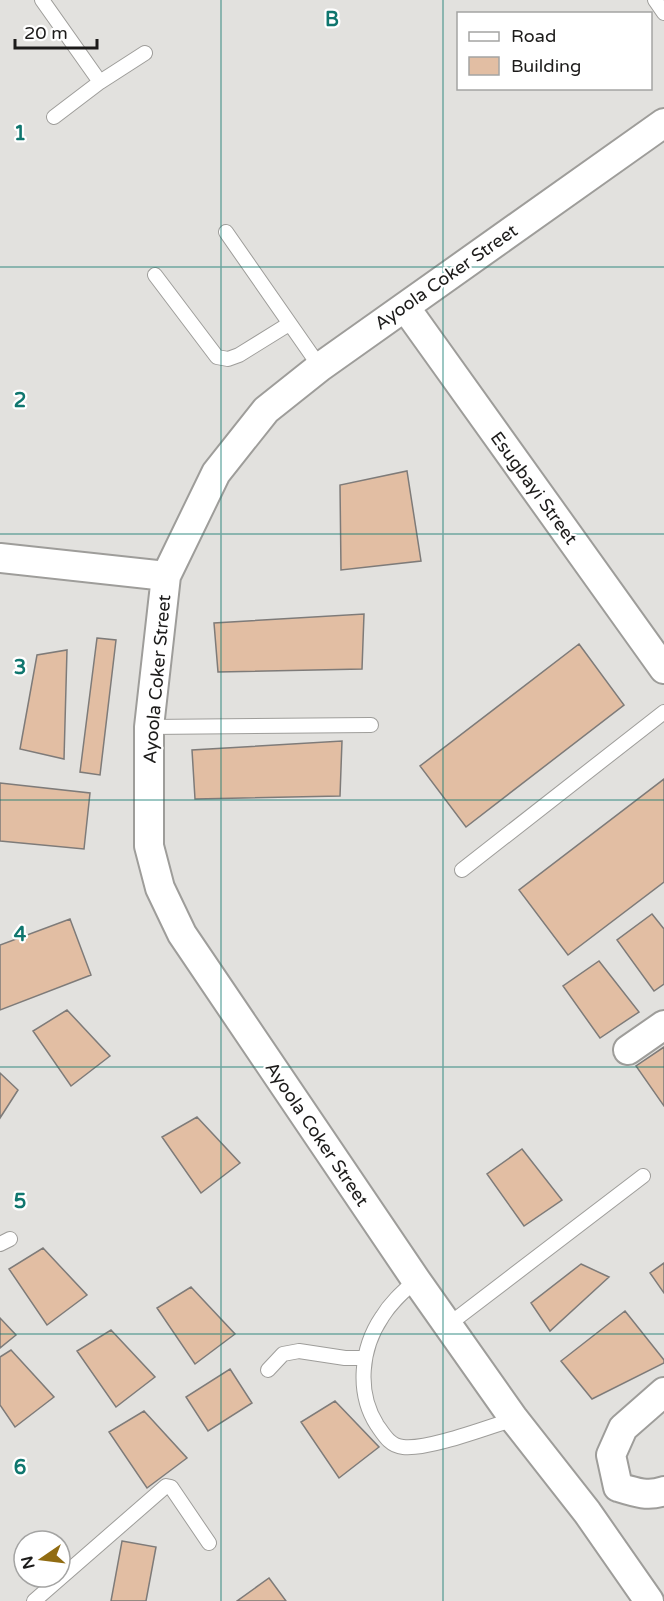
<svg xmlns="http://www.w3.org/2000/svg" width="664" height="1601" font-family="'Varela Round',sans-serif">
<style>
.building{fill:#e2bea3;stroke:#7e7b79;stroke-width:1.5}
.lines{fill:none;stroke-linecap:round;stroke-linejoin:round}
.service-casing{stroke:#9e9d9a;stroke-width:16}
.minor-casing{stroke:#9e9d9a;stroke-width:32}
.service{stroke:#fff;stroke-width:14}
.minor{stroke:#fff;stroke-width:28}
.grid{fill:none;stroke:#0f766e;stroke-width:1.5;stroke-opacity:0.55}
.labels{text-anchor:middle;stroke-width:4.5;stroke-linejoin:round;paint-order:stroke}
.street-label{font-size:18px;fill:#1c1b1a;stroke:#fff}
.grid-label{font-size:20px;text-anchor:middle;font-weight:bold;fill:#0f766e;stroke:#fff;stroke-width:4.5;stroke-linejoin:round;paint-order:stroke}
</style>
<rect width="100%" height="100%" fill="#e2e1de"/>
<path class="building" d="M407 471 421 561 341 570 340 485Z
M364 614 362 669 218 672 214 623Z
M97 638 116 640 100 775 80 772Z
M579 644 624 705 466 827 420 766Z
M67 650 64 759 20 749 37 655Z
M342 741 340 796 195 799 192 750Z
M664 779V882L568 955 519 890Z
M0 783 90 793 84 849 0 841Z
M652 914 664 929V984L654 991 617 940Z
M70 919 91 975 0 1010V945Z
M599 961 639 1012 600 1038 563 986Z
M67 1010 110 1056 71 1086 33 1031Z
M664 1047V1106L636 1066Z
M0 1073 18 1090 0 1118Z
M197 1117 240 1163 201 1193 162 1137Z
M522 1149 562 1200 524 1226 487 1174Z
M43 1248 87 1295 47 1325 9 1269Z
M664 1263V1293L650 1273Z
M581 1264 609 1277 550 1331 531 1303Z
M191 1287 235 1334 195 1364 157 1308Z
M625 1311 664 1360V1363L592 1399 561 1361Z
M0 1318 16 1335 0 1348Z
M111 1330 155 1377 116 1407 77 1351Z
M11 1350 54 1397 15 1427 0 1405V1357Z
M230 1369 252 1403 208 1431 186 1397Z
M335 1401 379 1447 339 1478 301 1422Z
M144 1411 187 1458 147 1488 109 1432Z
M122 1541 156 1547 146 1601H111Z
M269 1578 286 1601H237Z"/>
<g class="lines">
<g class="service-casing">
<path id="service" d="M42 0 100 82 145 53
M655 0 664 13
M54 117 100 82
M226 232 320 367
M155 275 217 357 228 359 239 355 289 324
M149 727 371 725
M462 870 664 712
M0 1244 10 1239
M416 1280C404 1291 391 1302 382 1317 361 1348 356 1392 377 1425 384 1435 390 1446 403 1447 428 1450 488 1427 514 1419
M448 1325 643 1176
M268 1370 283 1354 299 1351 345 1358H364
M34 1601 166 1486 171 1487 209 1543"/>
</g>
<g class="minor-casing">
<path id="minor" d="M405 307 664 669
M0 558 166 576
M628 1050 664 1025
M618 1487 611 1455 623 1428 664 1392
M618 1487C634 1492 648 1497 664 1491
M649 1601 587 1512 514 1419 416 1280 182 934 160 888 149 846V727L166 576 216 473 266 410 320 367 664 123"/>
</g>
<use href="#service" class="service"/>
<use href="#minor" class="minor"/>
</g>
<path class="grid" d="M221 0V1601M443 0V1601M0 267H664M0 534H664M0 800H664M0 1067H664M0 1334H664"/>
<g class="labels">
<g class="street-label">
<text transform="translate(446 277) rotate(-35)" y="6">Ayoola Coker Street</text>
<text transform="translate(534 488) rotate(54)" y="6">Esugbayi Street</text>
<text transform="translate(157 679) rotate(-85)" y="6">Ayoola Coker Street</text>
<text transform="translate(317 1134) rotate(56)" y="6">Ayoola Coker Street</text>
</g>
</g>
<g class="grid-label">
<text x="332" y="26">B</text>
<text x="20" y="140">1</text>
<text x="20" y="407">2</text>
<text x="20" y="674">3</text>
<text x="20" y="941">4</text>
<text x="20" y="1208">5</text>
<text x="20" y="1474">6</text>
</g>
<rect x="457" y="12" width="195" height="78" fill="#ffffff" stroke="#a4a4a3" stroke-width="1.5"/>
<rect x="469" y="32" width="30" height="9" fill="#ffffff" stroke="#a4a4a3" stroke-width="1.5"/>
<text x="511" y="42" font-size="18" fill="#1c1b1a">Road</text>
<rect x="469" y="57" width="30" height="18" fill="#e2bea3" stroke="#a4a4a3" stroke-width="1.5"/>
<text x="511" y="72" font-size="18" fill="#1c1b1a">Building</text>
<g transform="translate(42 1559) rotate(256)"><circle r="28" fill="#ffffff" stroke="#a4a4a3" stroke-width="1.5"/>
<path d="M0-4.5L10 22L0 15L-10 22Z" fill="#916c12"/>
<text y="-9" font-size="16" font-weight="bold" text-anchor="middle" fill="#1c1b1a">N</text>
</g>
<path d="M15 39v9h82v-9" fill="none" stroke="#1c1b1a" stroke-width="3"/>
<text x="24" y="39" font-size="18" fill="#1c1b1a" stroke="#ffffff" stroke-width="4.5" paint-order="stroke">20 m</text>
</svg>
